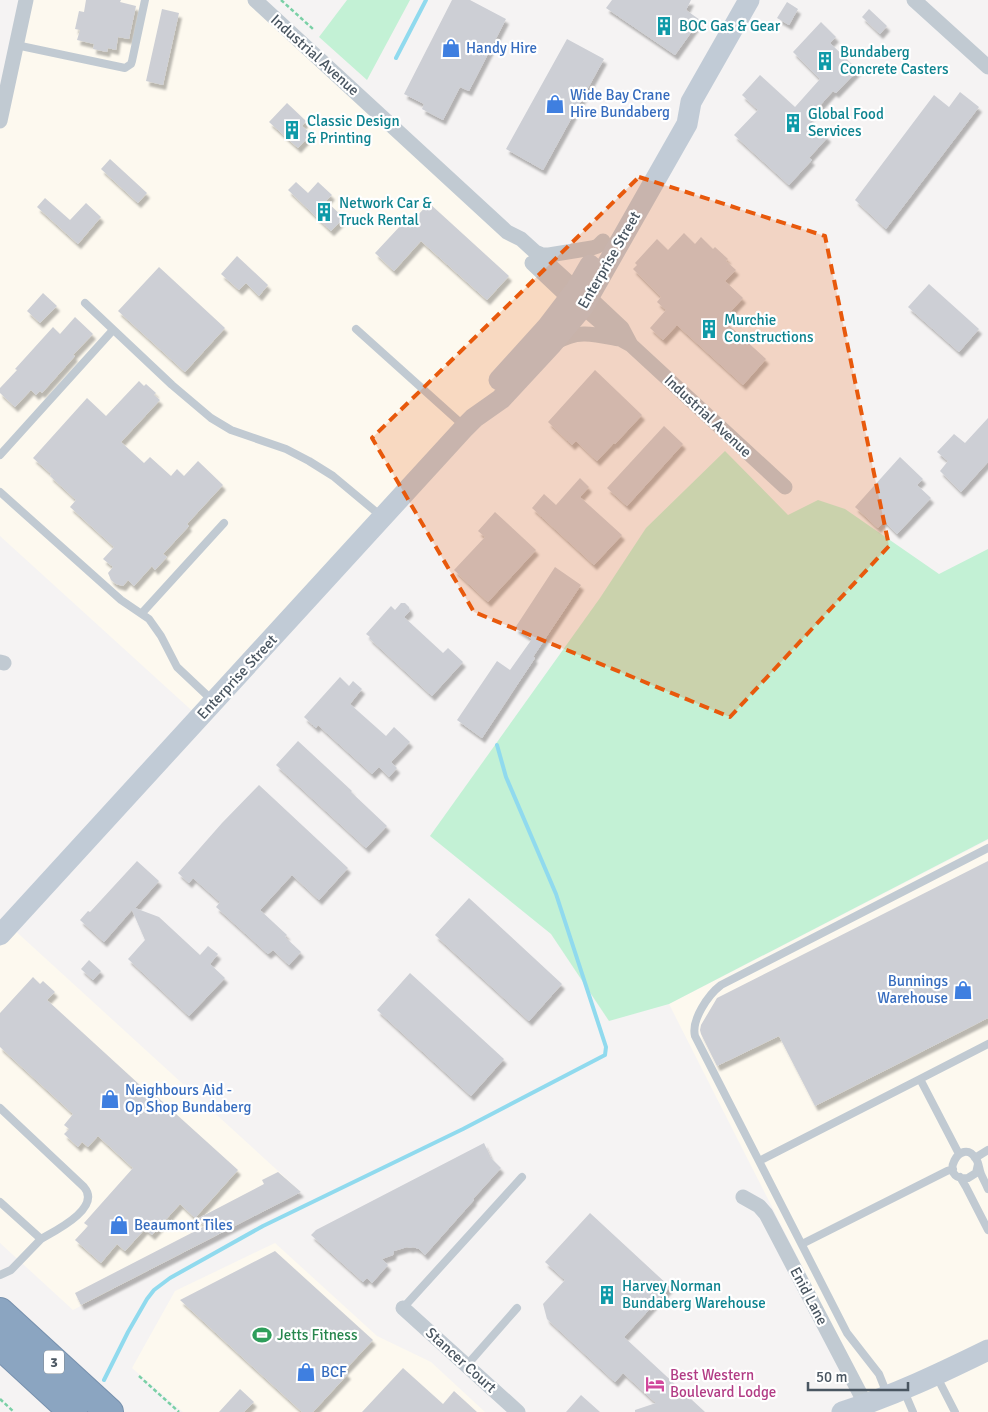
<svg xmlns="http://www.w3.org/2000/svg" width="988" height="1412" font-family="Signika,sans-serif">
<style>
.commercial{fill:#fdf9ef}
.green{fill:#c3f1d5}
.lines{fill:none;stroke-linecap:round;stroke-linejoin:round}
.stream{stroke:#90daee;stroke-width:4}
.building{fill:#cdcfd5;filter:url(#shadow)}
.highway-casing{stroke:#7690ad;stroke-width:30}
.path{stroke:#7ad0a6;stroke-width:2.5;stroke-dasharray:4 2.5;stroke-linecap:butt}
.lane{stroke:#c1cad2;stroke-width:8}
.street{stroke:#c1cad2;stroke-width:15}
.secondary{stroke:#c1cbd6;stroke-width:21}
.highway{stroke:#8ba5c1;stroke-width:28}
.marked{fill:#e8590c;fill-opacity:0.2;stroke:#e8590c;stroke-width:4;stroke-dasharray:10 6;stroke-linejoin:round}
.labels{text-anchor:middle;stroke-width:4.5;stroke-linejoin:round;paint-order:stroke}
.shield{fill:#fff;stroke:#808990;stroke-width:1}
.shield-label{font-size:14px;font-weight:bold;fill:#4a5661}
.culture-label{font-size:15px;fill:#0d838f;stroke:#fff;text-anchor:start}
.shop-label{font-size:15px;fill:#366cbe;stroke:#fff;text-anchor:start}
.street-label{font-size:15px;fill:#4a5661;stroke:#fff}
.leisure-label{font-size:15px;fill:#27864d;stroke:#fff;text-anchor:start}
.hotel-label{font-size:15px;fill:#b23c85;stroke:#fff;text-anchor:start}
</style>
<defs>
<filter id="shadow"><feDropShadow dx="3" dy="5" stdDeviation="1" flood-color="#0004"/></filter>
</defs>
<rect width="100%" height="100%" fill="#f5f3f3"/>
<path class="commercial" d="M28 0H256L580 298 200 718 0 536V125Z
M988 840V1412H876L669 1004Z
M10 926 301 1192 73 1310 0 1243V937Z
M275 1243 377 1336 431 1362 485 1412H183L132 1368 175 1291Z"/>
<path class="green" d="M347 0H410L367 80 319 37Z
M725 451 788 515 818 500 845 509 939 574 988 549V839L669 1004 609 1021 551 934 430 836 600 598 646 528Z"/>
<g class="lines">
<path class="stream" d="M396 58 426 0
M104 1380 128 1332 147 1299 154 1290 170 1278 263 1226 463 1129 605 1055 606 1047 556 894 506 777 497 745"/>
</g>
<path class="building" d="M86 0H121L120 2 136 6 129 39 118 37 116 50 108 48 107 52 93 49 94 44 77 40 80 30 75 29 79 11 84 12Z
M452 0H470L506 19 469 91 460 87 443 120 422 109 424 104 404 94Z
M612 0H691L686 10 700 20 675 55 606 8Z
M787 2 798 9 789 25 777 18Z
M162 9 179 13 163 85 146 81Z
M869 9 887 26 880 34 862 17Z
M821 22 836 37 830 43 858 70 836 93 833 91 808 119 828 137 809 158 812 160 789 185 734 135 758 110 742 95 760 75 795 107 820 79 793 52Z
M567 39 604 59 543 170 506 149Z
M960 92 979 107 886 229 855 200 934 95 949 107Z
M287 103 306 121 302 126 311 134 298 148 269 122Z
M110 159 147 193 138 203 101 169Z
M296 182 308 193 318 182 332 195 326 201 344 218 331 231 288 190Z
M45 198 70 220 86 203 101 217 78 244 37 207Z
M429 203 509 276 487 300 421 241 394 271 375 253 402 224 407 227Z
M684 233 695 244 701 237 713 249 715 247 728 259 726 261 736 270 725 281 743 298 723 320 766 359 743 385 677 325 663 340 650 328 666 310 657 302 661 297 633 269 637 265 635 263 657 239 668 250Z
M237 256 268 285 259 296 246 283 239 290 221 274Z
M159 267 225 328 185 372 118 311Z
M929 284 979 329 959 352 908 307Z
M43 293 57 306 40 323 27 311Z
M75 317 93 334 73 355 75 356 42 393 40 391 36 395 31 390 15 407 0 393V388L17 370 15 369 53 327 60 334Z
M595 370 642 415 615 444 614 443 597 461 576 441 572 445 548 422Z
M139 381 144 386 146 384 156 393 154 395 160 400 121 442 144 463 150 457 171 476 177 469 184 476 198 461 223 485 187 524 189 526 163 554 167 557 155 570 152 566 134 586 128 580 123 586 116 584 111 580 108 573 113 567 103 559 114 547 70 507 76 500 50 476 51 474 33 458 87 398 106 416Z
M988 418V462L961 492 940 471 948 461 937 452 954 434 965 443Z
M664 426 683 444 627 506 607 488Z
M900 457 923 479 917 485 931 498 897 534 884 521 878 528 855 507Z
M580 478 589 487 580 497 622 535 594 565 532 508 544 494 556 505Z
M495 512 536 550 488 602 454 570 485 537 478 531Z
M555 567 581 585 533 657 535 658 482 738 457 720 497 661 510 670 532 639 515 628Z
M401 603H405L409 607 410 611 404 617 443 653 448 648 463 662 432 696 369 638 370 637 366 634 391 606 395 610Z
M340 677 349 686 353 681 362 689 350 704 386 736 394 727 410 742 391 762 397 768 389 777 379 767 372 774 318 725 316 728 304 717Z
M298 741 352 791 351 792 387 826 366 848 276 765Z
M259 785 348 868 319 900 292 875 260 910 287 935 285 937 301 952 289 965 273 950 268 954 216 907 220 902 193 878 189 883 178 873 222 823Z
M137 861 159 881 135 908 159 917 200 955 208 946 218 954 210 964 225 978 189 1016 128 959 145 940 132 910 104 942 80 920 88 911 90 912Z
M988 861V1018L815 1106 779 1036 717 1066 701 1034 700 1030 701 1025 717 998Z
M469 898 562 984 529 1021 435 935Z
M89 960 101 971 93 980 81 969Z
M410 973 504 1059 471 1096 377 1010Z
M33 977 40 984 43 981 55 992 47 1000 153 1097 155 1095 238 1170 195 1218 180 1204 152 1235 145 1229 125 1251 117 1244 101 1263 75 1240 88 1226 84 1223 133 1168 98 1136 88 1147 82 1142 78 1147 64 1134 69 1129 64 1125 73 1114 0 1047V1013Z
M484 1143 491 1158 501 1168 473 1199 474 1200 425 1255 419 1249 413 1247 410 1248 407 1247 394 1251 393 1255 382 1259 388 1265 372 1283 367 1278 363 1282 311 1235 316 1230Z
M278 1172 301 1192 81 1305 75 1293 205 1226 197 1219 264 1184 262 1180Z
M590 1213 670 1287 624 1337 705 1412H635V1410L656 1403 623 1373 615 1382 547 1319 543 1304 565 1280 545 1262Z
M275 1251 373 1340 344 1371 348 1374 313 1412H302L180 1300Z
M403 1368 443 1404 454 1391 477 1412H362Z
M240 1389 254 1402 244 1412H219Z
M581 1395 600 1412H566Z"/>
<g class="lines">
<g class="highway-casing">
<path id="highway" d="M0 1312 109 1412
M0 1345 73 1412"/>
</g>
<path class="path" d="M281 0 313 29
M139 1376 179 1412
M0 1399 14 1412"/>
<path class="lane" d="M16 45 125 68 131 64 132 61 145 0
M85 303 172 385 211 418 231 430 286 449 309 461 333 476 381 516
M356 329 464 426
M0 455 113 330
M0 492 121 600 149 619 161 636 177 667 212 700
M142 613 224 523
M920 1079 988 1044
M0 1108 84 1187C102 1208 55 1231 41 1239L0 1202
M975 1158 988 1150
M759 1161 920 1079 959 1154
M978 1164 976 1173 968 1178C936 1182 961 1134 976 1159 979 1163 979 1169 981 1174 983 1179 986 1184 988 1189
M960 1177 966 1187 988 1230
M802 1244 947 1171 953 1169
M0 1275 11 1270 41 1239
M403 1308 522 1177
M467 1365 517 1308
M937 1377 955 1412
M904 1391 913 1412
M887 1394 879 1374 847 1333 695 1036C691 1020 708 995 721 985L988 848"/>
<path class="street" d="M255 0 507 232 521 239 576 289 589 297 622 328 631 345
M914 0 988 67
M0 121 26 0
M535 252 542 255H549L592 248 598 246 603 241
M532 263 569 298 583 307 620 339 631 345 785 487
M555 343C577 329 594 334 619 339
M0 662 4 663
M743 1197 759 1206 766 1214 866 1405
M403 1308 518 1412"/>
<path class="secondary" d="M499 380 547 327 576 289 590 265
M0 935 465 427 474 418 501 399 552 344 583 307 687 124 691 102 749 0
M842 1412C893 1396 941 1373 988 1350"/>
<use href="#highway" class="highway"/>
</g>
<path class="marked" d="M639 177 825 236 889 546 730 717 474 612 372 438Z"/>
<defs>
<g id="building-bare" transform="scale(1.5)"><path d="M-4-6H4V6H1V3H-1V6H-4ZM-2.5-4.3h1.7v1.8h-1.7ZM.8-4.3h1.7v1.8H.8ZM-2.5-1h1.7V.8h-1.7ZM.8-1h1.7V.8H.8Z" fill="#0f9aa8" stroke="#fff" stroke-width="2.5" paint-order="stroke"/></g>
<g id="shop-bare" transform="scale(1.5)"><path d="M-5-2.5h2.3a2.7 3.5 0 0 1 5.4 0H5L5.5 6h-11ZM-1.5-2.5h3a1.5 2.3 0 0 0-3 0Z" fill="#3f7fe0" stroke="#fff" stroke-width="2.5" paint-order="stroke"/></g>
<g id="stadium-bare" transform="scale(1.5)"><path d="M0-5a6.5 5 0 1 0 0 10a6.5 5 0 1 0 0-10ZM-3.5-1.8h7v3.6h-7Z" fill="#2e9e5b" stroke="#fff" stroke-width="2.5" paint-order="stroke"/></g>
<g id="hotel-bare" transform="scale(1.5)"><path d="M-6-4.5h1.5V1H6V5H4.5V3h-9V5H-6ZM-4 0a1.8 1.8 0 1 1 3.6 0ZM.5 0V-2.5h3Q6-2.5 6 0Z" fill="#d1479c" stroke="#fff" stroke-width="2.5" paint-order="stroke"/></g>
</defs>
<g fill-rule="evenodd">
<use href="#building-bare" x="664" y="26"/>
<use href="#shop-bare" x="451" y="48"/>
<use href="#building-bare" x="825" y="61"/>
<use href="#shop-bare" x="555" y="104"/>
<use href="#building-bare" x="793" y="123"/>
<use href="#building-bare" x="292" y="130"/>
<use href="#building-bare" x="324" y="212"/>
<use href="#building-bare" x="709" y="329"/>
<use href="#shop-bare" x="963" y="990"/>
<use href="#shop-bare" x="110" y="1099"/>
<use href="#shop-bare" x="119" y="1225"/>
<use href="#building-bare" x="607" y="1295"/>
<use href="#stadium-bare" x="262" y="1335"/>
<use href="#shop-bare" x="306" y="1372"/>
<use href="#hotel-bare" x="655" y="1384"/>
</g>
<g class="labels">
<rect class="shield" x="44" y="1350.5" width="20" height="23" rx="4"/>
<g class="shield-label">
<text x="54" y="1367">3</text>
</g>
<g class="culture-label">
<text x="679" y="31">BOC Gas &amp; Gear</text>
<text x="840" y="57">Bundaberg<tspan x="840" dy="17">Concrete Casters</tspan></text>
<text x="808" y="119">Global Food<tspan x="808" dy="17">Services</tspan></text>
<text x="307" y="126">Classic Design<tspan x="307" dy="17">&amp; Printing</tspan></text>
<text x="339" y="208">Network Car &amp;<tspan x="339" dy="17">Truck Rental</tspan></text>
<text x="724" y="325">Murchie<tspan x="724" dy="17">Constructions</tspan></text>
<text x="622" y="1291">Harvey Norman<tspan x="622" dy="17">Bundaberg Warehouse</tspan></text>
</g>
<g class="shop-label">
<text x="466" y="53">Handy Hire</text>
<text x="570" y="100">Wide Bay Crane<tspan x="570" dy="17">Hire Bundaberg</tspan></text>
<text x="948" y="986" text-anchor="end">Bunnings<tspan x="948" dy="17">Warehouse</tspan></text>
<text x="125" y="1095">Neighbours Aid -<tspan x="125" dy="17">Op Shop Bundaberg</tspan></text>
<text x="134" y="1230">Beaumont Tiles</text>
<text x="321" y="1377">BCF</text>
</g>
<g class="street-label">
<text transform="translate(315 55) rotate(42)" y="5">Industrial Avenue</text>
<text transform="translate(609 260) rotate(-60)" y="5">Enterprise Street</text>
<text transform="translate(708 416) rotate(43)" y="5">Industrial Avenue</text>
<text transform="translate(237 677) rotate(-47)" y="5">Enterprise Street</text>
<text transform="translate(809 1296) rotate(62)" y="5">Enid Lane</text>
<text transform="translate(461 1360) rotate(42)" y="5">Stancer Court</text>
</g>
<g class="leisure-label">
<text x="277" y="1340">Jetts Fitness</text>
</g>
<g class="hotel-label">
<text x="670" y="1380">Best Western<tspan x="670" dy="17">Boulevard Lodge</tspan></text>
</g>
</g>
<path d="M808 1382v8h100v-8" fill="none" stroke="#4a5661" stroke-width="2.5"/>
<text x="816" y="1382" font-size="15" fill="#4a5661" stroke="#ffffff" stroke-width="4" paint-order="stroke">50 m</text>
</svg>
